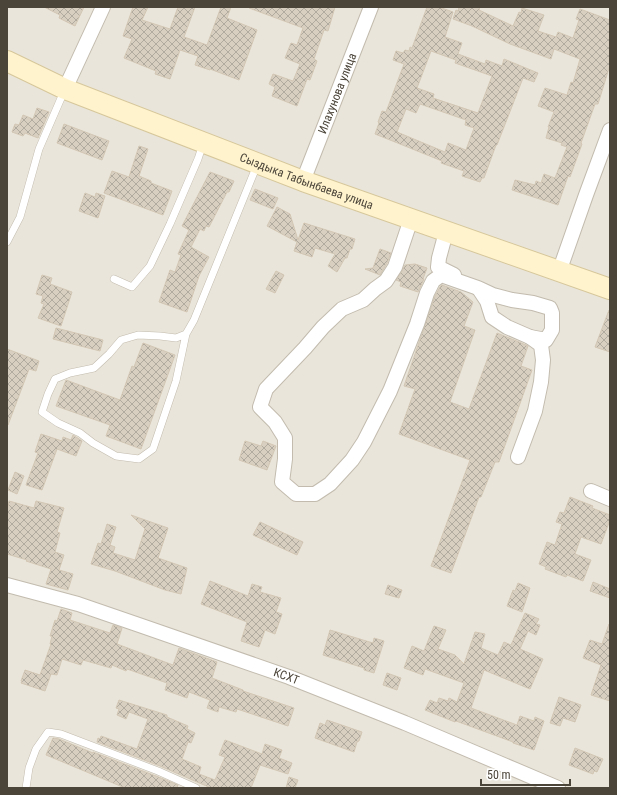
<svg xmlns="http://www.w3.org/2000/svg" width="617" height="795" font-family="'Roboto Condensed',sans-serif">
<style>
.residential{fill:#eae5da}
.building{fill:url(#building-cross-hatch);stroke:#d3c7b4;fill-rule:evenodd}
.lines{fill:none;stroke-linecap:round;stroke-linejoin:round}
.lane-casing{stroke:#c2bbae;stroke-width:8}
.street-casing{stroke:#c2bbae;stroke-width:16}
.secondary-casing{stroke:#d6c79b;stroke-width:22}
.lane{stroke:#fff;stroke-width:7}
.street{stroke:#fff;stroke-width:14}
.secondary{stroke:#fff3cd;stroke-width:20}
.labels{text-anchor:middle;stroke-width:3.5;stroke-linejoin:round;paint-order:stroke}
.street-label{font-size:12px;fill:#4b4439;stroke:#fff}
</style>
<defs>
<pattern id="building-cross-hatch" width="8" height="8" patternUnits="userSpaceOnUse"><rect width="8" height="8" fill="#d8cfc1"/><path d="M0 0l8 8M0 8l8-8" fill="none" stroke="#b1aa9e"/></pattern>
</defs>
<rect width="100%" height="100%" fill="#f6f3ec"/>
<path class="residential" d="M7 7H610V788H7Z"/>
<path class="building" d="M44 7H84L75 26 59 18 60 15Z
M133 7H148L142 20 170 29 178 7H195L184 37 207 45 221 7H231L227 18 257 30 239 80 210 69V70L195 65 198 56 180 50 170 79 155 74 156 71 124 58 132 39 123 36Z
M249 7H335L328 31 324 30 314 59 317 61 310 80 307 79 297 106 272 96 275 87 269 84 273 74 293 81 300 64 285 58 291 43 297 45 303 28 249 8Z
M427 7H439L453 12 445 37 462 43 458 54 485 64 486 60 502 66 504 59 538 73 534 82 523 78 497 145H496L484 178H482L480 182 462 176 464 171 441 163 442 161 400 144 375 134 379 123 378 122 382 111 386 112 404 64 393 60 396 51 403 53 405 50 409 51 410 47 412 48ZM431 51 456 60 455 63 492 76 478 113 433 98 434 94 417 88ZM420 104 466 120 465 125 474 128 466 150 448 143 445 152 397 132 406 109 416 113Z
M459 7H480L479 10 513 26 519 12 521 13 522 8 544 15 538 31 556 37 558 32 573 38 579 20 576 19 580 9 610 20V65L598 104H595L581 143 582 144 570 177 568 176 558 205 512 190 515 180 535 185 536 181 541 183 544 174 555 178 567 147 561 145 562 143 546 138 549 127H548L554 112 538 106 545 88 567 95 571 82 573 83 580 59 554 49 551 59 510 44 472 26 453 19 456 10 458 11Z
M37 108 49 112 38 138 25 133 23 136 12 132 15 124 19 125 23 115 33 119Z
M64 124 109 141 102 160 57 143Z
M139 146 148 149 139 176 151 181V183L172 191 163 215 104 193 112 171 129 177Z
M210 172 234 181 229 192H227L209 227 206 226 204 231 200 229 191 247 209 257 199 276 187 312 159 302 170 270 175 272 181 255 178 254 189 230 182 226Z
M255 189 278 198 273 209 250 200Z
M85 193 95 197 96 193 105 196 98 218 79 211Z
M277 207 290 214 298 240 304 223 355 239 352 249H350L347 258H345L337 272 328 266 335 254 315 248 312 257 294 251 297 242 267 226Z
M380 249 391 253 387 263 380 275 365 269 373 268Z
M415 264 427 268 423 279H424L418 292 400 286 401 282 396 280 402 271 405 265Z
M276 271 284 275 275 293 266 289Z
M42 275 52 278 50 284 72 292 61 326 38 318 44 304 41 303 43 296 36 294Z
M442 285 461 292 473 302 464 326 475 330 450 402 469 409 497 333 519 342 528 346 521 366 532 370 499 462H495L481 497H479L451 573 431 566 470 460 399 434 415 389 404 386 435 296 440 287Z
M609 310H610V352L595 347Z
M56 328 103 340 100 351 53 339Z
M143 343 175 355 141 449 106 436 110 425 56 406 66 380 120 400 132 366 134 367Z
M7 349 39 361 36 371 29 369 8 425H7Z
M41 434 62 441 63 437 71 440 73 435 82 441 76 456 57 449 42 490 26 485 38 453 35 452Z
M245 441 261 446 263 441 276 446 267 470 239 460Z
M15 472 24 476 17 494 8 490Z
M570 497 593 506 592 508 610 515V520L601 544 581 537 575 554 591 560 583 581 567 575 566 577 545 569 546 567 539 564 547 542 555 545 562 524 556 522 560 512 564 513Z
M9 501 34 508 36 501 64 508 57 532 60 533 55 552 64 555 59 570 73 574 68 590 46 584 51 569 26 561 27 560 7 554V510Z
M131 515 168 528 158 558 187 568 181 594 165 590 115 571 91 564 98 543 101 544 107 524 116 527 110 545 115 547 113 553 135 560 145 529Z
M260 522 303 542 297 555 253 535Z
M210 581 248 596 252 584 262 587 260 592 281 598 276 612 282 614 275 634 265 630 259 647 241 641 247 622 201 604Z
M593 582 610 589V598L590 591Z
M518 583 530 588 522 612 507 606 513 590 515 591Z
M388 585 402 590 399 598 385 594Z
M61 609 72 613 70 620 110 633 113 625 122 628 117 644 173 665 179 648 217 662 212 678 243 690V691L294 708 288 726 237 709 236 712 219 707 218 712 207 708 210 700 189 692 187 698 165 690 167 683 127 669 126 671 112 665 111 668 83 660 81 665 62 659 57 675 51 674 45 691 21 683 22 681H21L25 670 40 675 51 644H50L52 636H50L55 620 57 621Z
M525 613 539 619 536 624 540 625 536 635 528 631 520 649 543 659 530 689 484 670 471 708 517 725 520 716 534 721 535 717 544 721 534 750 513 743V742L456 721 455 722 425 710 430 700 437 703 439 698 448 701 449 698 457 702 464 683 425 669 423 675 404 668 412 646 424 651 434 626 446 630 438 649 455 655 464 664 475 632 485 634 481 648 498 655 504 642 511 645Z
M609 624 610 625V701L591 695 601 665 583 658 590 640 602 644Z
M330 630 373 643 374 638 384 641 374 673 364 670V668L323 655Z
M387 673 401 678 397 690 383 685Z
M559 697 581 705 575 722 563 718 560 726 550 723Z
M119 700 167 715V717L188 726 187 729 195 733 191 743 188 742 182 759 201 767 199 774 215 780 225 757 219 755 225 740 262 754 265 744 282 750 279 758 292 763 288 774 260 765 251 788H211L160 766 97 742 98 738 100 739 101 736 137 749 148 719 129 712 126 719 117 715 119 709 116 708Z
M327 720 362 732 359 741 357 742 354 752 315 738 320 723 325 725Z
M53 738 59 739 93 753V752L156 776 178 785 177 788H125L46 755Z
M575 748 603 759 597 772 594 771 593 774 569 765Z
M289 777 298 780 295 788H286Z"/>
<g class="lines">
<g class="lane-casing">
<path id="lane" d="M7 242 20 217 39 149 65 89
M114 279 132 287 150 266 170 224 198 159 203 144
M186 334 176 338 160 336 138 335 121 340 109 354 94 368 70 373 55 379 48 394 42 412 58 423 80 433 93 443 116 456 139 459 153 449 176 381 186 334 194 320 257 165
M26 788 29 768 36 749 48 732 61 734 158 771 196 788"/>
</g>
<g class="street-casing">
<g id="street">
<path d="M65 89 103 7"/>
<path id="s1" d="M303 181 371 7"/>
<path d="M411 219 395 267 386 281 375 289 363 300 342 309 323 327 305 348 266 389 260 407 275 422 285 438V459L282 482 296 494H315L330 484 352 460 364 442 390 391 417 324 427 293 433 281 441 275 478 288 493 295 512 300 533 303 550 308 552 313V330L546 340 530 337"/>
<path d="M446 232 439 258 438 267 454 275"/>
<path d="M559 272 586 195 610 130"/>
<path d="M479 289 487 301 492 317 507 327 530 337 541 345 543 360 541 382 535 411 518 457"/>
<path d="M591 491 610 499"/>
<path id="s2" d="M7 585 78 604 142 626 289 677 405 723 558 788"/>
</g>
</g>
<g class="secondary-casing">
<g id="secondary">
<path id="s3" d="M7 61 65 89 303 181 610 289"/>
</g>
</g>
<use href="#lane" class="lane"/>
<use href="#street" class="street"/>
<use href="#secondary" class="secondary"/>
</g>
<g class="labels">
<g class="street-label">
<text dy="4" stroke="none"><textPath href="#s1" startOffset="94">Илахунова улица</textPath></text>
<text dy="4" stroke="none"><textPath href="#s3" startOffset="323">Сыздыка Табынбаева улица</textPath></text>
<text dy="4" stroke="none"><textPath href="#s2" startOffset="294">КСХТ</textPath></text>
</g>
</g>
<rect width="617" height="795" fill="none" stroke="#4b4439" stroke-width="16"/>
<path d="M481 779v6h89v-6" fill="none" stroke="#4b4439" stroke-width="2"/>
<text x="487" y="779" font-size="12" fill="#4b4439" stroke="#ffffff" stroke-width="3" paint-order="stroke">50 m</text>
</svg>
